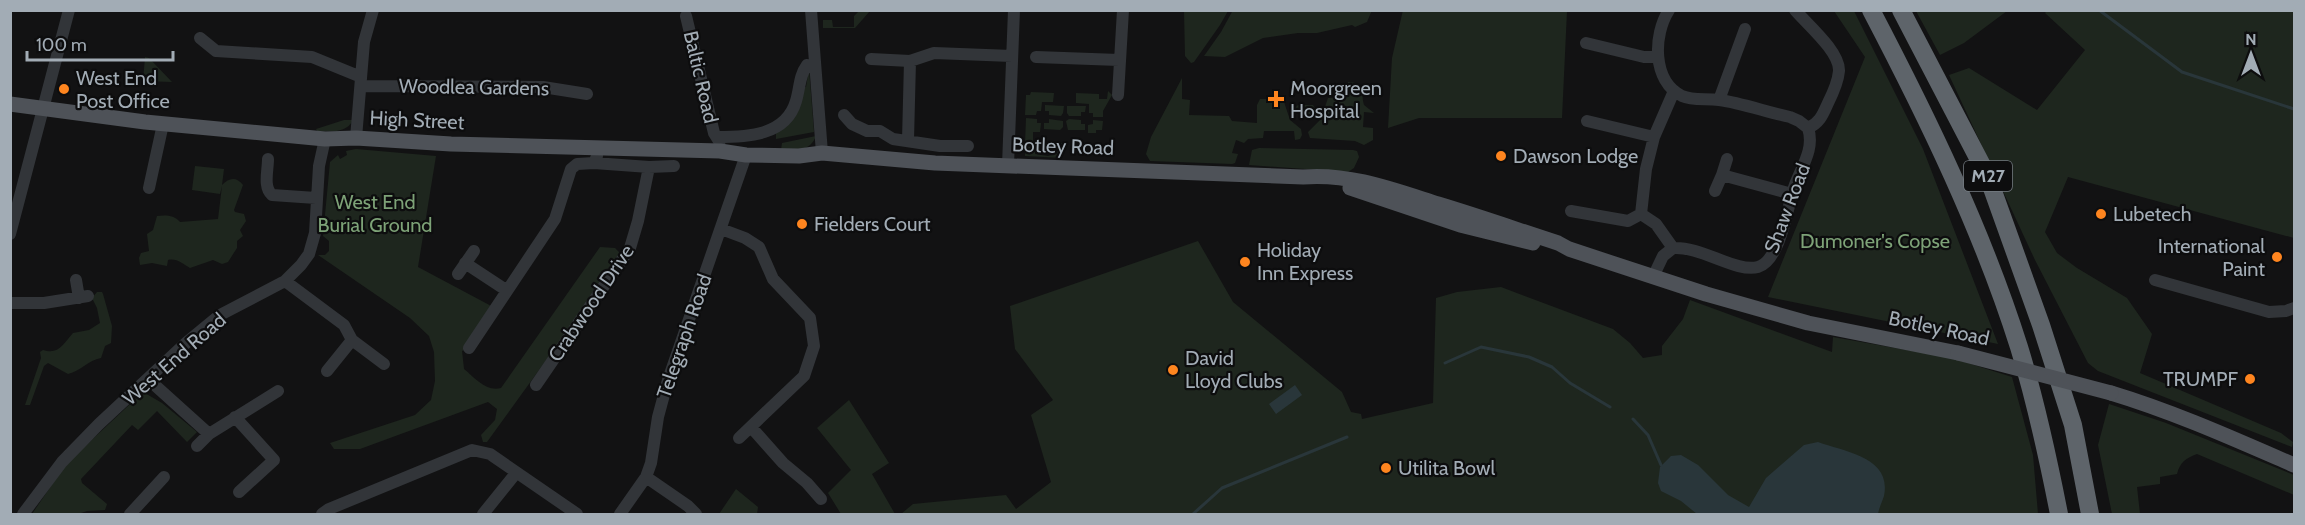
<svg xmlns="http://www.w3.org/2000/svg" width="2305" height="525" font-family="Cabin,sans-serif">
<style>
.green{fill:#1e261e}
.water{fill:#29363a}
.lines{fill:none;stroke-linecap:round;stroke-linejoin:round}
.stream{stroke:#29363a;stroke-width:3}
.minor{stroke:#323539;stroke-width:12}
.major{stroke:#4e5258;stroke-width:15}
.highway{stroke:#5e646a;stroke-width:18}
.major-bridge{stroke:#4e5258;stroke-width:15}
.poi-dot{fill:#fe851f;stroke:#0d0d0e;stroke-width:2}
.labels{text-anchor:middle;stroke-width:4.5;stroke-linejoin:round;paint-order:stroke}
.shield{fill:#0d0d0e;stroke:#757c83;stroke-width:1.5}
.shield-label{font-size:18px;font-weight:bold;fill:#a2acb5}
.street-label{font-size:20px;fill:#a2acb5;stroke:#0d0d0e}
.poi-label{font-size:20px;fill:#a2acb5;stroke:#0d0d0e;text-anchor:start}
.park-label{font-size:20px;fill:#7da277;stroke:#0d0d0e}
</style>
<rect width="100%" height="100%" fill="#121213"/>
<path class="green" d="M1233 10H1372L1367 22 1355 27 1352 25 1317 33H1298L1263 38 1225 57 1204 56 1221 32Z
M1403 10 1567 11 1562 118H1419L1388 128 1392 58Z
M859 11H870L855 28H823V20H832L833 27H854V16Z
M1184 11H1228L1220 25 1194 62 1191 63 1185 56Z
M1834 11H1854L1923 149 1998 344 1768 297 1865 57Z
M1916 11H2007L1964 43 1940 55Z
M2047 11H2294V238L2068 177 2045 232 2057 253 2077 268 2127 298 2152 334 2140 373 2281 433 2293 442 2292 447 2098 371 2088 363 2035 260 1949 75 1969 68 2037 110 2085 50 2045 13Z
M145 57 149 58 172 82 143 81Z
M809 69 814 132 776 139V130L801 88 806 87Z
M1182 78V99L1190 100 1189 115 1229 116 1232 121 1257 123V105L1260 99H1283L1290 120 1301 129 1302 135 1300 139 1295 140 1294 131H1264L1263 138 1248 139 1244 143 1236 140 1232 153 1238 154 1235 163 1232 164 1150 161 1146 154 1151 137Z
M1348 82C1368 83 1360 90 1364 105L1374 113 1364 112 1363 127 1373 128V140L1364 145 1355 141 1310 138 1308 132 1321 119 1328 98 1347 97V90L1324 89V87H1347Z
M1108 91 1112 95 1103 111V117H1093V113H1089V104L1076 103V93L1099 94V99H1107Z
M1031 92 1054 93 1053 102H1042L1041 111H1037L1036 115H1025L1026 95H1030Z
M1045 105 1064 106 1063 113 1061 116 1049 115V111H1045Z
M1298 105H1313L1316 110 1313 114H1298L1294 109Z
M1067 106H1086L1085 112H1081V116H1069L1067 113Z
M1026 118 1037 119V123H1041L1040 132H1033V145L1025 144Z
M1049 119 1063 121V127L1060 130 1044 129V123H1049Z
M1069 119 1081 120V124H1085V130H1068L1066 121Z
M344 120H353C346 134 331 131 317 131L316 129Z
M1093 120 1103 121 1102 130H1096V133H1088V125L1093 124Z
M816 136C810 152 796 150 781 150L782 143Z
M1060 143H1062V158L1025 156V147H1035V154L1048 156 1056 154 1057 151 1060 150Z
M1259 148 1353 150 1357 151 1359 157 1354 168 1348 172 1249 165 1252 150Z
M356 149 436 156 418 267 495 308 469 348 462 351 464 369C475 378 486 392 501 388L600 247 615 248 622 255 487 442H483L481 435 495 420 497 409 488 402 360 449H334L330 443 415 415 431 400 435 381 434 352 429 336 410 318 318 255H325L329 251V241L323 236 330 162 338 155 340 159 347 155 346 151Z
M195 166 224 169 222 185C229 178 236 176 243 185L234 210 235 212 244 214 246 221 240 230 243 236 237 241V248L228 262 222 264 213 260 190 268C183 264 177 258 168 260L167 266 152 263 140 265 139 258 141 253 149 251 147 234 153 230 157 216C166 215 174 215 180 222L218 219 222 186 220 194 192 190Z
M1198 241 1233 302 1342 392 1351 412 1361 414 1362 419 1433 403 1436 298 1457 292 1501 287 1613 329 1630 343 1643 358 1662 355V346L1683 319 1690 300 1832 352 1833 337 1952 358 2012 377 2033 455 2038 514H901L913 504 1006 495 1016 509 1051 482 1031 415 1053 400 1015 349 1010 306Z
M97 292H102L103 294 112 326 111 343 105 346 101 358C88 360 81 371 68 374L48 363 44 366 30 405H25L41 358 40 352 43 350C59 355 63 344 73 333L89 330 100 323 97 308 92 298Z
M143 392 162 403 197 432 187 442 157 411 138 430 132 425 81 479 82 483 107 504 105 510 87 511 78 514H32L66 464Z
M849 400 889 463 872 474 895 514H841L828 493 851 470 817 428Z
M2109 404 2166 423 2294 475V495L2197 454C2186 458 2180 462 2177 474L2160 477V484L2137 487 2140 514H2112L2098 445Z
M736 489 758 507 757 514H719Z"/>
<path class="water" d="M1295 385 1302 395 1276 414 1269 404Z
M1818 442C1845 452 1892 457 1884 496 1882 502 1879 508 1878 514H1697L1681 501 1661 491 1658 483 1660 467 1671 456 1681 455 1698 465 1728 495 1749 507 1766 478 1804 445Z"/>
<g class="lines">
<path class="stream" d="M2099 10 2182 72 2294 109
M1445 363 1481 347 1529 357 1552 367 1570 383 1610 407
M1633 419 1648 435 1661 465
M1193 514 1222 488 1347 437"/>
<path class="minor" d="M811 10 822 153
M1669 10C1653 35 1652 81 1682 96 1693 101 1707 98 1719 100 1742 103 1766 112 1790 117L1799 121 1808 128
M1795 10C1808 25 1840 52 1839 71 1838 82 1833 93 1828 103 1823 114 1820 123 1808 128
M686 16 714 133 719 141 720 151
M200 38 216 51 312 57 361 77
M1586 43 1644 57H1658
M1036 57 1119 60
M871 59 910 61 934 53 1012 56
M361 86 543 87 587 94
M1118 95 1123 10
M1719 100 1745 29
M844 115 852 124 867 131H880L893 139 940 146H968
M1587 121 1654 137
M717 137C747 137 786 136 796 101 800 88 799 76 807 65
M356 138 364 42 373 10
M908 140 910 61
M268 159C268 171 263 187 272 195L316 198
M1727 159 1722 175 1792 194
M1008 165 1014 10
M649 167 674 166
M149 188 163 124
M1715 191 1722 175
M1571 211 1628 221 1641 214
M1641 214 1646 169 1654 137 1674 91
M1641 214 1656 224 1673 248
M721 229 745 238 759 247 773 279 810 318 814 346 804 376 739 438
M10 234 69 10
M465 263 506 290
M458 274 474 251
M1653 277 1663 256 1673 248C1701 246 1736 273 1758 267 1779 261 1787 212 1792 194 1797 172 1816 152 1808 128
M76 280 79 298
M2155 280 2269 312 2286 311 2294 308
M285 281 344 325 352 340 384 364
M10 303H44L88 296
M469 348 555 219 571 169 577 164 594 163 597 156
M327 371 352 340
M148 379 209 434
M536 385 630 248 638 221 649 167 594 163
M235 417 274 460 239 492
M751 427 783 463 807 483 821 499
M197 446 209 434 278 391
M646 477 688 506 696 514
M23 514 62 462 99 424 186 343 220 315 285 281 301 265 309 254 315 233 319 166 325 139
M130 514 164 477
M322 514 329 509 472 450 490 454 577 514
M483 514 516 473
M620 514 646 477 651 463 658 417 668 380 746 155"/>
<path class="major" d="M10 104 145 122 325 139 356 138 451 144 720 151 746 155 799 156 822 153 935 163 1303 177C1350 173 1394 190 1438 204 1478 216 1518 230 1558 243L1569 249 1706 294 1808 323 1958 353
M1350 188 1460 225 1533 243
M2111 393C2174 412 2234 439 2294 465"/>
<path class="highway" d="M1871 10C1928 119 1982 230 2019 347 2036 402 2048 458 2059 514
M1901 10 1988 177 2041 325 2073 425 2090 514"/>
<path class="major-bridge" d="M1958 353 2111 393"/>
</g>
<g class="poi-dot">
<circle cx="64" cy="89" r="6"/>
<path d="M1273 90h6v6h6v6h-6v6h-6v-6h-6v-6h6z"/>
<circle cx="1501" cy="156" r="6"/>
<circle cx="2101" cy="214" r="6"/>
<circle cx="802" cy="224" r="6"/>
<circle cx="2277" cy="257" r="6"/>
<circle cx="1245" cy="262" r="6"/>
<circle cx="1173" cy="370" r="6"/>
<circle cx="2250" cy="379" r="6"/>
<circle cx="1386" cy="468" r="6"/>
</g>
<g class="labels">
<rect class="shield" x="1964" y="161" width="48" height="30" rx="4.5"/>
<g class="shield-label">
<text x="1988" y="182">M27</text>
</g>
<g class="street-label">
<text transform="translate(701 77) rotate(77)" y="7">Baltic Road</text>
<text transform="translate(474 87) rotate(1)" y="7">Woodlea Gardens</text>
<text transform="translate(417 120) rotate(3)" y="7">High Street</text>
<text transform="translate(1063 146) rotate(2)" y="7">Botley Road</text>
<text transform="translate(1787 208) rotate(-69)" y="7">Shaw Road</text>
<text transform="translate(591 303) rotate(-56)" y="7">Crabwood Drive</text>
<text transform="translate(1939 328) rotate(12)" y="7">Botley Road</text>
<text transform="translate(684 336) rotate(-71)" y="7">Telegraph Road</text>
<text transform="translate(174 359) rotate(-41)" y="7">West End Road</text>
</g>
<g class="poi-label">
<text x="76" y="85">West End<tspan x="76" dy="23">Post Office</tspan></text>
<text x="1290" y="95">Moorgreen<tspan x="1290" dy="23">Hospital</tspan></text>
<text x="1513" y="163">Dawson Lodge</text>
<text x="2113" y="221">Lubetech</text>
<text x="814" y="231">Fielders Court</text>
<text x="2265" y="253" text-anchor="end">International<tspan x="2265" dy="23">Paint</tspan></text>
<text x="1257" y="257">Holiday<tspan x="1257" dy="23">Inn Express</tspan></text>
<text x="1185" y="365">David<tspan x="1185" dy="23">Lloyd Clubs</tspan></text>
<text x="2238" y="386" text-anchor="end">TRUMPF</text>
<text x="1398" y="475">Utilita Bowl</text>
</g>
<g class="park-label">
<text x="375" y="209">West End<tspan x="375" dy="23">Burial Ground</tspan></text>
<text x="1875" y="248">Dumoner's Copse</text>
</g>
</g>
<rect width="2305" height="525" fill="none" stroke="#a2acb5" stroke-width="24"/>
<g transform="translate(2251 54)" stroke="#0d0d0e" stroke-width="4.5" paint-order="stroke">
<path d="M0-4.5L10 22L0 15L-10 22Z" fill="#a2acb5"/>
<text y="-9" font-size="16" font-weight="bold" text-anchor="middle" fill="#a2acb5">N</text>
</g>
<path d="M27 51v9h146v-9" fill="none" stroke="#a2acb5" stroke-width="3"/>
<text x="36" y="51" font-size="18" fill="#a2acb5" stroke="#0d0d0e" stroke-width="4.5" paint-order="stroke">100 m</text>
</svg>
